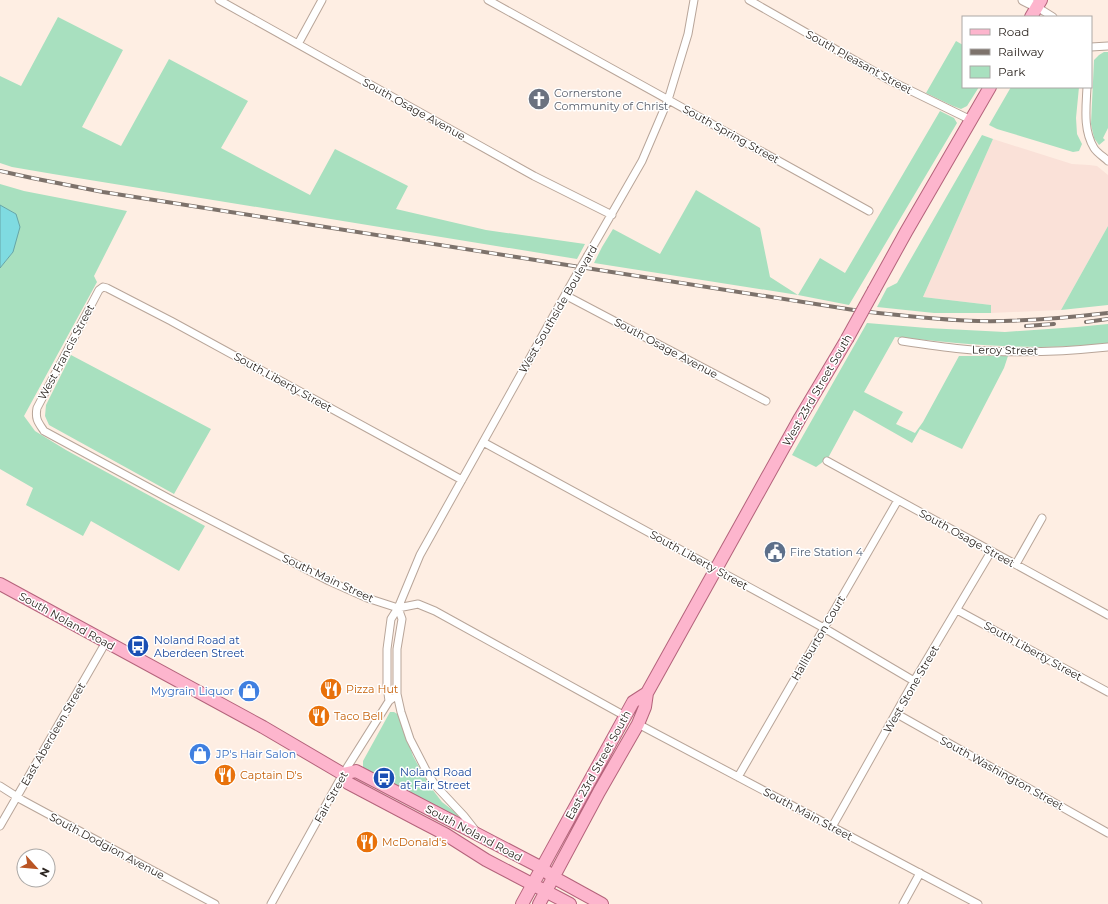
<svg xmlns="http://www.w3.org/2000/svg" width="1108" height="904" font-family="Montserrat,sans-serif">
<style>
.industrial{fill:#fae1d8}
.green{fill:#a8e0bf}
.water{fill:#7fdbe1;stroke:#66a5a7}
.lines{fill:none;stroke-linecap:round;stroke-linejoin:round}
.minor-casing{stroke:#b8a599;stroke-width:9}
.tertiary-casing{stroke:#b8a599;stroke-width:11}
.primary-casing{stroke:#b4637b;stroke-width:14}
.minor{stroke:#fff;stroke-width:7}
.tertiary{stroke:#fff;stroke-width:9}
.primary{stroke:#fdb5cd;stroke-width:12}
.rail-casing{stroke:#7d726b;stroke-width:4}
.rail{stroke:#fff;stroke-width:2.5;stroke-dasharray:8;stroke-linecap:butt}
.minor-bridge-casing{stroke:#b8a599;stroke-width:9;stroke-linecap:butt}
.primary-bridge-casing{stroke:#b4637b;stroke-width:14;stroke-linecap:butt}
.minor-bridge{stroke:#fff;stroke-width:7}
.primary-bridge{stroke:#fdb5cd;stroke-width:12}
.labels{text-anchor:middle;stroke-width:3;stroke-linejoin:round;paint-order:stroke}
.street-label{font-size:11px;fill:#2d2621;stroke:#fff}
.worship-label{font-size:11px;fill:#5b616d;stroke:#fff;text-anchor:start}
.service-label{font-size:11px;fill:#4e5e75;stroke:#fff;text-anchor:start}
.transit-label{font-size:11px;fill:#164399;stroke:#fff;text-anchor:start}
.food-label{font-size:11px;fill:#c56008;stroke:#fff;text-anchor:start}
.shop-label{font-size:11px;fill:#366cbe;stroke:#fff;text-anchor:end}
</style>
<rect width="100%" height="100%" fill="#feeee3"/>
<path class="industrial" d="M993 139 1072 164 1089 165 1097 166 1108 175V226L1061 310 991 313V305L923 297Z"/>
<path class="green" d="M58 17 123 50 82 127 121 146 169 59 248 101 221 148 310 195 335 149 408 186 396 209 486 230 585 244 577 259 53 174 12 167 0 163V76L21 86Z
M956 41 963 45V87H979L967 106 961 109 953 106 926 93Z
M1104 52H1108V128L1103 138 1105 140 1099 145 1094 138 1091 124 1094 60 1099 55Z
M1011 87H1079L1076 118 1077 134 1082 144 1079 151 1073 152 997 129 989 125Z
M940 111 954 118 957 123 849 305 798 295 594 263 602 247 613 229 660 254 696 190 760 228 770 277 798 295 820 258 845 273Z
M982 135 993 139 923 297 991 305V313H934L877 307 887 288 897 283Z
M0 184 24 191 127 211 94 276 97 282 24 416 35 431 66 450 205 526 179 571 91 521 83 536 26 505 33 488 0 469V268L13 252 16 214 0 205Z
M1108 226V305L1061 310Z
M867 323 927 328 1005 332 1077 327 1108 324V343C1037 352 965 344 895 337L864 392 903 412 896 424 915 433 923 422 959 356H1008L1004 368 962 449 920 429 912 443 854 410 828 458 816 467 792 455Z
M71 355 211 429 174 494 49 425 45 416 46 405Z
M390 712H394L399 715 413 756 429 785 442 802 459 815 456 818 366 771 363 767V761Z"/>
<path class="water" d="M0 205 16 214 20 227 13 252 0 268Z"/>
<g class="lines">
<g class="minor-casing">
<path id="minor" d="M219 0 534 176 612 215
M488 0 869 211
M749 0 891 81 971 120
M1037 7 1053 17
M298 44 322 0
M1091 47 1108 46
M1087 87C1086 108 1083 130 1094 148 1097 153 1104 157 1108 161
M588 255 642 161 668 100 688 34 694 0
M565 295 766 401
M902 341C922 344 942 347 962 349 1010 354 1060 352 1108 347
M483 442 824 628 914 681
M827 461 1108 615
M462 480 171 321 107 288 103 287 99 290 37 408C35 419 38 422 44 431L168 498 329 581 367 598 398 608 418 604 435 611 625 716
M1016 564 1042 518
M398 608 402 619 397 649V694L401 712 410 739 428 774 435 785 464 816 475 830
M957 610 1108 692
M389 701 387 686V649L391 619 398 608 420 555 574 279
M897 714 1108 833
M638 724 978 904
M738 777 898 500
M0 786 22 800 215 904
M0 826 106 642
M832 827 914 681 989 555 993 552
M271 904 343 774 389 701 393 698
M903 904 920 873"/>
</g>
<g class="tertiary-casing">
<path id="tertiary" d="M1023 0 1037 7"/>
</g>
<g class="primary-casing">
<path id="primary" d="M1031 17 1041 0
M874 290 906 232 990 87
M0 584 263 727 343 774 348 783 420 821 445 834 486 860 570 904
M343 774 356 771 542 868 553 877 602 904
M522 904 633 702 647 693
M539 904 599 792 638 724 645 707 647 693 800 418 847 339"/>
</g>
<use href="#minor" class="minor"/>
<use href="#tertiary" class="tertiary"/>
<use href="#primary" class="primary"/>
<g class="rail-casing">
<path id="rail" d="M0 171 32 178 103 192 860 311C899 315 938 320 978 321 1021 322 1065 318 1108 313
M1086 322 1108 319
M1026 326 1054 324"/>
</g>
<use href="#rail" class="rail"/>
<g class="minor-bridge-casing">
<path id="minor-bridge" d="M574 279 588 255"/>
</g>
<g class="primary-bridge-casing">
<path id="primary-bridge" d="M847 339 874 290"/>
</g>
<use href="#minor-bridge" class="minor-bridge"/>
<use href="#primary-bridge" class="primary-bridge"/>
</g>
<defs>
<g id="church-disc" transform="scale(1.15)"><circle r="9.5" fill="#6b7280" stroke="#fff"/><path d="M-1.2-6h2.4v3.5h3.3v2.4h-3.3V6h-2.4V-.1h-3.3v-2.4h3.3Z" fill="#fff"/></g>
<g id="civic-disc" transform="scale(1.15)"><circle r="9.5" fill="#5c6f8a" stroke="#fff"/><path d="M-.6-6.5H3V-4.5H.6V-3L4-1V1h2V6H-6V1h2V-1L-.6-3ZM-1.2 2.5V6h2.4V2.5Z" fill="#fff"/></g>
<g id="bus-disc" transform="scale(1.15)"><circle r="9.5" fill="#1a4fb4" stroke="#fff"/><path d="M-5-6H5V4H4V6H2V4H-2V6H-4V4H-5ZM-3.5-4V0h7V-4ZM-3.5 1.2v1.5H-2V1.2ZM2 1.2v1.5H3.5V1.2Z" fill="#fff"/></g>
<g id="restaurant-disc" transform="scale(1.15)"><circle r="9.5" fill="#e8710a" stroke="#fff"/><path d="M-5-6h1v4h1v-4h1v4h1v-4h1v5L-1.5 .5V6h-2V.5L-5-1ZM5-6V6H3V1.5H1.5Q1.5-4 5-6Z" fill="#fff"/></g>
<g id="shop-disc" transform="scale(1.15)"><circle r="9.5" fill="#3f7fe0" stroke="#fff"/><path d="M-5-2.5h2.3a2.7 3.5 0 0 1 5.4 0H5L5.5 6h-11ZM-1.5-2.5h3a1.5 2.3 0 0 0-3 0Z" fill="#fff"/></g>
</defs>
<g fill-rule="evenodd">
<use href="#church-disc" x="539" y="99"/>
<use href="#civic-disc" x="775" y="552"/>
<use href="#bus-disc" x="138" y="646"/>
<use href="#restaurant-disc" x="331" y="689"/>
<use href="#shop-disc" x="249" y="691"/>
<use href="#restaurant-disc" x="319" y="716"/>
<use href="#shop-disc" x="200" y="754"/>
<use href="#restaurant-disc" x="225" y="775"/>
<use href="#bus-disc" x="384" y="778"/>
<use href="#restaurant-disc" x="367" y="842"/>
</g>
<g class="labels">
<g class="street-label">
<text transform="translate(859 62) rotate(29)" y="4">South Pleasant Street</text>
<text transform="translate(414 109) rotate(29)" y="4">South Osage Avenue</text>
<text transform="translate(731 134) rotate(29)" y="4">South Spring Street</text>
<text transform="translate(558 309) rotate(-60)" y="4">West Southside Boulevard</text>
<text transform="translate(666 348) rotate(28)" y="4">South Osage Avenue</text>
<text transform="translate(1005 350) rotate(1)" y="4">Leroy Street</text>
<text transform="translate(66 352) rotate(-62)" y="4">West Francis Street</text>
<text transform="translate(283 382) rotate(29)" y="4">South Liberty Street</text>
<text transform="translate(817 390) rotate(-60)" y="4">West 23rd Street South</text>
<text transform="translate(967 538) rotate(29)" y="4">South Osage Street</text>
<text transform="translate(699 560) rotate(29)" y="4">South Liberty Street</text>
<text transform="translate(328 578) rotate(25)" y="4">South Main Street</text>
<text transform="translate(67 621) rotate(29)" y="4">South Noland Road</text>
<text transform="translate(818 638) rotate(-60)" y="4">Halliburton Court</text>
<text transform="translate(1033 651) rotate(29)" y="4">South Liberty Street</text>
<text transform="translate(911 689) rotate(-60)" y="4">West Stone Street</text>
<text transform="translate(53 734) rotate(-60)" y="4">East Aberdeen Street</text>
<text transform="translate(598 765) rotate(-61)" y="4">East 23rd Street South</text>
<text transform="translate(1002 773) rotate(29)" y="4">South Washington Street</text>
<text transform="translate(331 797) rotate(-61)" y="4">Fair Street</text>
<text transform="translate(808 814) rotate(28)" y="4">South Main Street</text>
<text transform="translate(474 833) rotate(28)" y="4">South Noland Road</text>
<text transform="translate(107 846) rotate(28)" y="4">South Dodgion Avenue</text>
</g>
<g class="worship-label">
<text x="554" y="97">Cornerstone<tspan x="554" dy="13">Community of Christ</tspan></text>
</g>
<g class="service-label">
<text x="790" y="556">Fire Station 4</text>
</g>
<g class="transit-label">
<text x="154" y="644">Noland Road at<tspan x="154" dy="13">Aberdeen Street</tspan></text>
<text x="400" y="776">Noland Road<tspan x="400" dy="13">at Fair Street</tspan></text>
</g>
<g class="food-label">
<text x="346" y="693">Pizza Hut</text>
<text x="334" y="720">Taco Bell</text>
<text x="240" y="779">Captain D's</text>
<text x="382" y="846">McDonald's</text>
</g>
<g class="shop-label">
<text x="234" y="695">Mygrain Liquor</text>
<text x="216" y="758" text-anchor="start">JP's Hair Salon</text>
</g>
</g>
<rect x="962" y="16" width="130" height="72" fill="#ffffff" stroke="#aba8a6"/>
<rect x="970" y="29" width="20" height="6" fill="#fdb5cd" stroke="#aba8a6"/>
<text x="998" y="36" font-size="12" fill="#2d2621">Road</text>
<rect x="970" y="49" width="20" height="6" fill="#7d726b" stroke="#aba8a6"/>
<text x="998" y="56" font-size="12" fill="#2d2621">Railway</text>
<rect x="970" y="66" width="20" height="12" fill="#a8e0bf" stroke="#aba8a6"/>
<text x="998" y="76" font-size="12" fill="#2d2621">Park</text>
<g transform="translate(36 868) rotate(117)"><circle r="19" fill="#ffffff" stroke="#aba8a6"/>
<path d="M0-3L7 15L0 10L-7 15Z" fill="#ba5524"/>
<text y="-6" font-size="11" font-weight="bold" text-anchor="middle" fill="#2d2621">N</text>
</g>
</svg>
